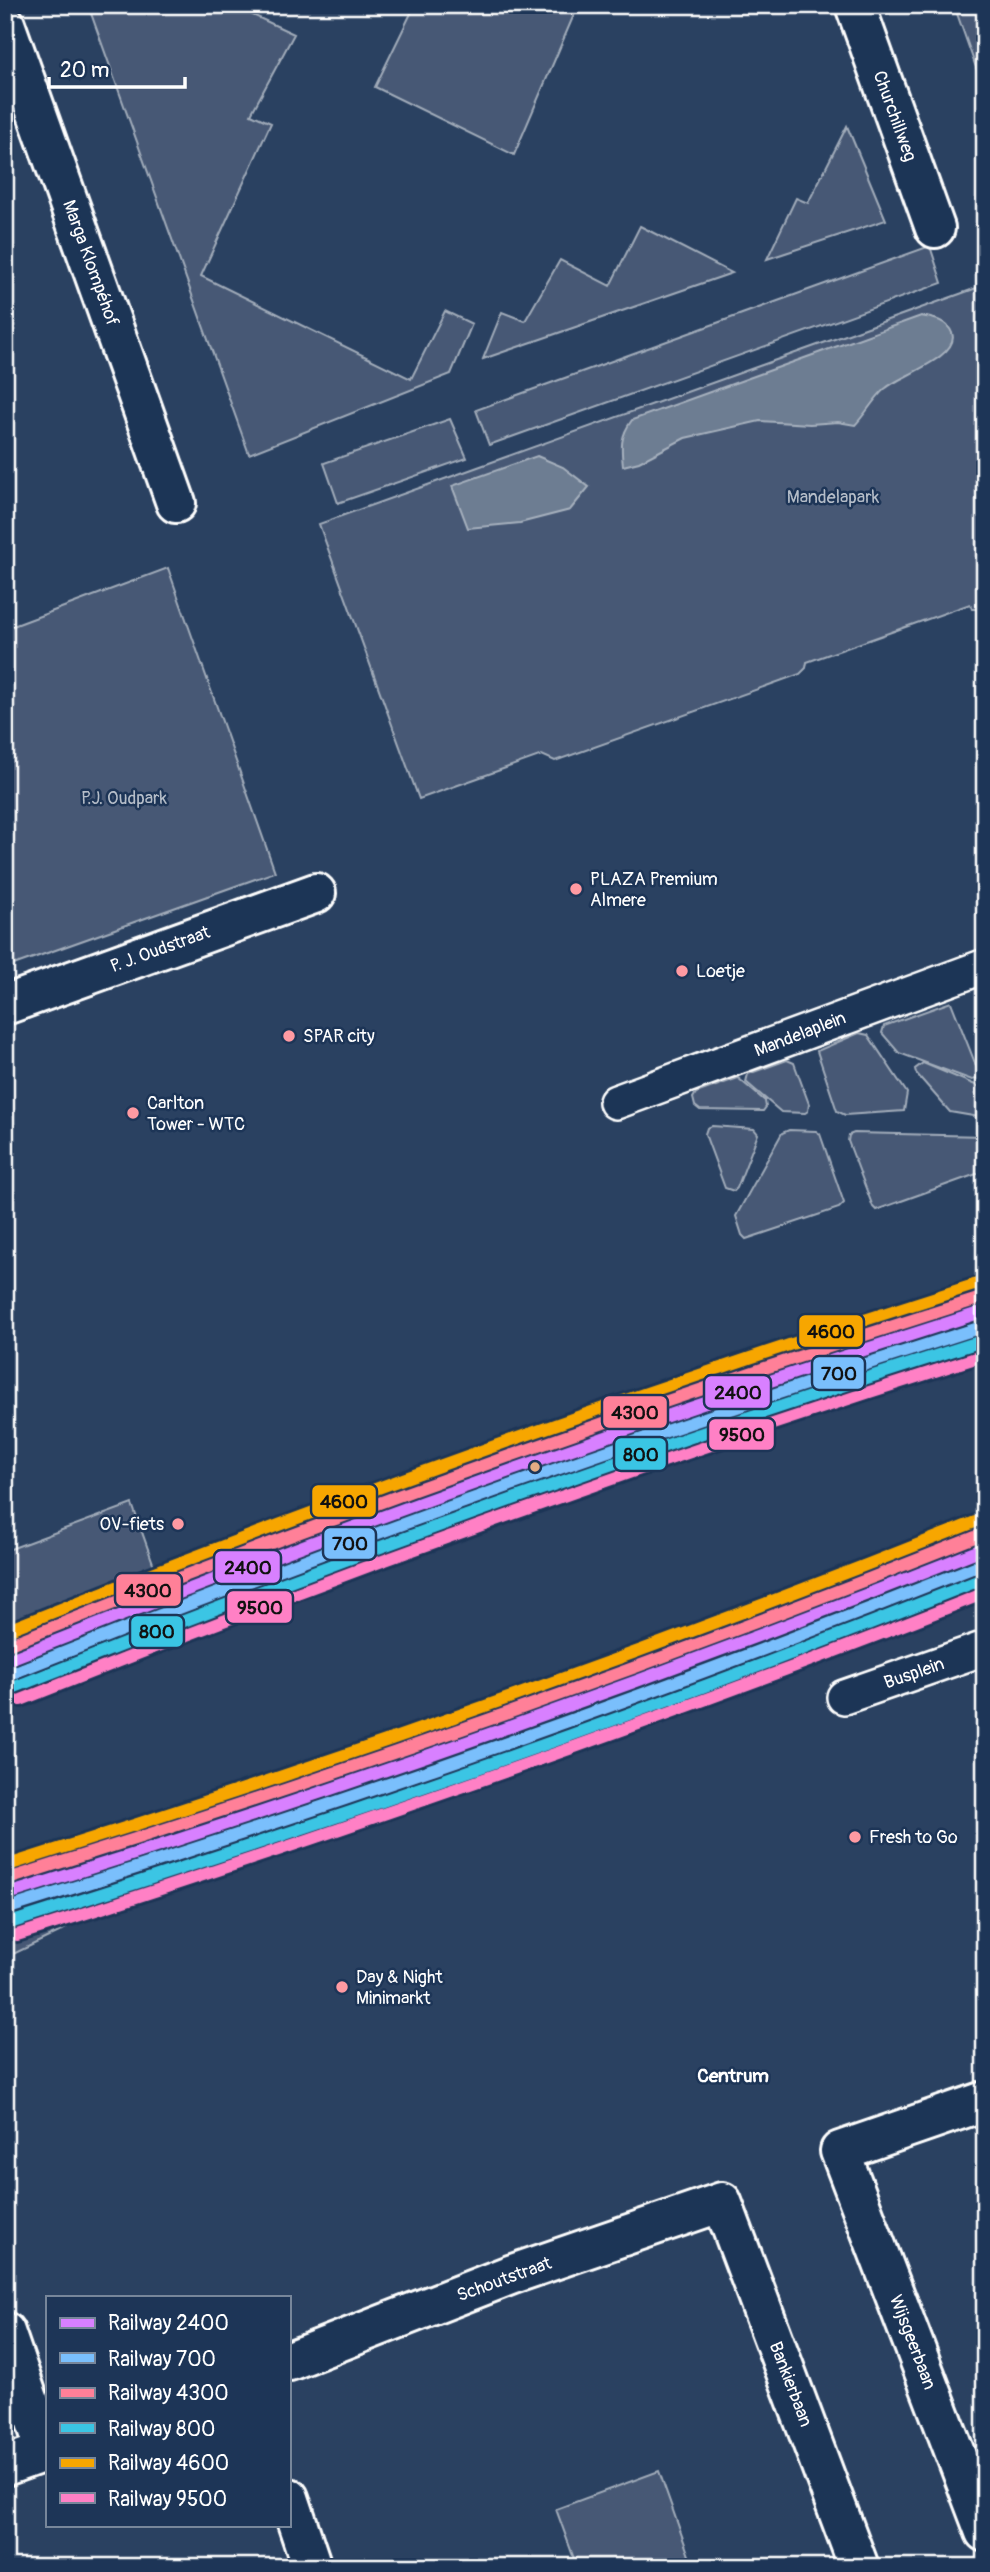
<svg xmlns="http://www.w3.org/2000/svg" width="990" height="2572" font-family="Pangolin,sans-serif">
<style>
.green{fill:#465975;stroke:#a2acba;stroke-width:2}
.water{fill:#6d7d92;stroke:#a7b1be;stroke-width:2}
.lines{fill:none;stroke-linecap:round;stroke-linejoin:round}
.pedestrian-casing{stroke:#fff;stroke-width:38}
.minor-casing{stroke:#fff;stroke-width:44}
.pedestrian{stroke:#1d3557;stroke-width:33}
.minor{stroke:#1d3557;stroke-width:38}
.rail-1-casing{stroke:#1d3557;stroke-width:18}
.rail-2-casing{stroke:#1d3557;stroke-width:18}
.rail-3-casing{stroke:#1d3557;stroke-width:18}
.rail-4-casing{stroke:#1d3557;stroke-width:18}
.rail-5-casing{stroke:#1d3557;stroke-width:18}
.rail-6-casing{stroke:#1d3557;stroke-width:18}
.rail-1{stroke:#d880ff;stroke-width:12}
.rail-2{stroke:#7abffc;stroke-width:12}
.rail-3{stroke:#ff8098;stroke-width:12}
.rail-4{stroke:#3ac5e4;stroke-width:12}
.rail-5{stroke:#f7a600;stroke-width:12}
.rail-6{stroke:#ff80c5;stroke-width:12}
.poi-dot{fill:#ff9aa2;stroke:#1d3557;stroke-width:2.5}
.bus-dot{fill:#e5ac83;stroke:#1d3557;stroke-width:2.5}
.labels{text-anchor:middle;stroke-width:5;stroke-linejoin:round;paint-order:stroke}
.street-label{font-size:18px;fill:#fff;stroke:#1d3557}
.park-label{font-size:18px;fill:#b5bdc8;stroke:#1d3557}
.poi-label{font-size:18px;fill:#fff;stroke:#1d3557;text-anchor:start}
.neighbourhood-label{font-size:19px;font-weight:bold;fill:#fff;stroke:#1d3557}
.line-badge{stroke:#1d3557;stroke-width:2.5}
.pale-badge-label{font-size:19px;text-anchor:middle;font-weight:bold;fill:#111}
</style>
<rect width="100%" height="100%" fill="#2a4161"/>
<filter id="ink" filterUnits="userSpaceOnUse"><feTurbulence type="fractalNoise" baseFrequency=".0143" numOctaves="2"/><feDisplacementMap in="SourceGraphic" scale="14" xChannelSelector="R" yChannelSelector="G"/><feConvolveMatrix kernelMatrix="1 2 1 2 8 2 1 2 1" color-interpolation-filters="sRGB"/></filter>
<g filter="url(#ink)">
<path class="green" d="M88 5H231L294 34 251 114 271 123 201 276 411 379 445 311 472 324 451 374 249 454Z
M415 5H565L576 10 514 155 375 87Z
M954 5H985V93Z
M847 126 886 220 767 259 796 198 808 203Z
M640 226 732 273 483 359 502 312 525 321 560 260 610 286Z
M930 246 942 283 489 445 476 410Z
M985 285V609H972L970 604 807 662 806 668 800 674 555 761 542 755 419 799 319 524Z
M450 419 467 458 338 503 324 463Z
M168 568 275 872 5 968V629Z
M951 1002 979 1073 977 1079 972 1080 899 1053 882 1033 884 1026Z
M859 1033 868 1035 907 1093 904 1111 845 1115 837 1111 817 1051Z
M787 1060 794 1063 809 1104 808 1111 805 1113 781 1112 746 1082 748 1074Z
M923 1063 985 1089V1118L950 1112 916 1073 915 1069Z
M738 1078 765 1101 766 1107 763 1111 700 1110 695 1106 693 1098 696 1093Z
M712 1126 754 1129 758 1134 737 1188 734 1191 725 1188 705 1134 707 1128Z
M789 1130 816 1131 820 1134 844 1203 839 1208 746 1239 742 1235 736 1216 782 1133Z
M854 1133 985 1136V1171L876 1210 873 1207 848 1141 849 1135Z
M132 1504 154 1566 122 1578 111 1592 5 1638V1551Z
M204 1864 209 1866 107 1905 59 1932 5 1958V1925Z
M659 2471 693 2567H577L556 2509Z"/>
<path class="water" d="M921 316C933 318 947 320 952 333 961 356 900 376 886 388 877 394 865 415 855 425L838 422 810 424 760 421 685 438 639 462 623 466C621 447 620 436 632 420Z
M537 456 563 467 589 487 570 510 520 523 468 528 452 486Z"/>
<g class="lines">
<g class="pedestrian-casing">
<path id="pedestrian" d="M616 1102 985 966
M844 1697 985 1648"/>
</g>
<g class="minor-casing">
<path id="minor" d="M855 5 935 228
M5 24 176 503
M5 1005 316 893
M985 2101 840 2151 985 2532
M5 2332 46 2451
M289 2361 510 2275 722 2202 859 2567
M5 2466 47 2451
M289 2498 312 2567"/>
</g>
<use href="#pedestrian" class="pedestrian"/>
<use href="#minor" class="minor"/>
<g class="rail-1-casing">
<path id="rail-1" d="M5 1661C328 1532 654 1416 985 1311
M5 1895C336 1792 663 1676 985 1548"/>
</g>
<g class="rail-2-casing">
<path id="rail-2" d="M10 1674C331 1546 655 1430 985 1326
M9 1908C338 1806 665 1691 985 1563"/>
</g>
<g class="rail-3-casing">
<path id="rail-3" d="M5 1646C326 1518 651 1402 981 1298
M5 1880C334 1778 660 1663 980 1535"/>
</g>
<g class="rail-4-casing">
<path id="rail-4" d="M15 1687C334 1560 657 1444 985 1340
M13 1922C340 1820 667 1705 985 1578"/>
</g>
<g class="rail-5-casing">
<path id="rail-5" d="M5 1631C325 1503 648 1388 977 1284
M5 1866C332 1764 657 1649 975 1522"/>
</g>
<g class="rail-6-casing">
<path id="rail-6" d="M21 1700C338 1573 659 1458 985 1355
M17 1935C203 1877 386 1814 569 1749 708 1699 847 1648 985 1593"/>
</g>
<use href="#rail-1" class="rail-1"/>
<use href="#rail-2" class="rail-2"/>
<use href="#rail-3" class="rail-3"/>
<use href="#rail-4" class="rail-4"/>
<use href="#rail-5" class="rail-5"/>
<use href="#rail-6" class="rail-6"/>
</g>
</g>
<g class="poi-dot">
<circle cx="576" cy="889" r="7"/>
<circle cx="682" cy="971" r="7"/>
<circle cx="289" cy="1036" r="7"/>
<circle cx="133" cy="1113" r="7"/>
<circle cx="178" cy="1524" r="7"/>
<circle cx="855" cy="1837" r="7"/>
<circle cx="342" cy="1987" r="7"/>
</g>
<circle class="bus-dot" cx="535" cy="1467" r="6"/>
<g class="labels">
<g class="street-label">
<text transform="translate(895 116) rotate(70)" y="6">Churchillweg</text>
<text transform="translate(91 263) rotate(70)" y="6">Marga Klompéhof</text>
<text transform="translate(160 949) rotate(-20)" y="6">P. J. Oudstraat</text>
<text transform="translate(800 1034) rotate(-21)" y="6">Mandelaplein</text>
<text transform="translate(914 1673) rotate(-19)" y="6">Busplein</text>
<text transform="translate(504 2279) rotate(-20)" y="6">Schoutstraat</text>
<text transform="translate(913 2342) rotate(69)" y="6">Wijsgeerbaan</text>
<text transform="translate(791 2384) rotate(69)" y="6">Bankierbaan</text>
</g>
<g class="park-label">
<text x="833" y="503">Mandelapark</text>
<text x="124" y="804">P.J. Oudpark</text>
</g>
<g class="poi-label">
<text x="590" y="885">PLAZA Premium<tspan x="590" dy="21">Almere</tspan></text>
<text x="696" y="977">Loetje</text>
<text x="303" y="1042">SPAR city</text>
<text x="147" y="1109">Carlton<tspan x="147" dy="21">Tower - WTC</tspan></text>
<text x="164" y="1530" text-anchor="end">OV-fiets</text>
<text x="869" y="1843">Fresh to Go</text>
<text x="356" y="1983">Day &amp; Night<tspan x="356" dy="21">Minimarkt</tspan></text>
</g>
<g class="neighbourhood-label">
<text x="733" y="2082">Centrum</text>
</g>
</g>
<g class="line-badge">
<rect x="798" y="1314" width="66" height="34" rx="7" fill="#f7a600"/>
<rect x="812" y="1356" width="53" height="34" rx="7" fill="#7abffc"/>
<rect x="704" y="1375" width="67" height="34" rx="7" fill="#d880ff"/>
<rect x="602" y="1395" width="66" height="34" rx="7" fill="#ff8098"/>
<rect x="708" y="1418" width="67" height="33" rx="7" fill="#ff80c5"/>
<rect x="614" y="1437" width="53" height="34" rx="7" fill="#3ac5e4"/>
<rect x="311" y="1484" width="66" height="34" rx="7" fill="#f7a600"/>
<rect x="323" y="1527" width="53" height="33" rx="7" fill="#7abffc"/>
<rect x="214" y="1550" width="67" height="34" rx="7" fill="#d880ff"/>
<rect x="115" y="1573" width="67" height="34" rx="7" fill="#ff8098"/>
<rect x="226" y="1590" width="67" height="34" rx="7" fill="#ff80c5"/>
<rect x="130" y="1615" width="54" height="33" rx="7" fill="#3ac5e4"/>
</g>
<g class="pale-badge-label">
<text x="831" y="1338">4600</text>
<text x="839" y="1380">700</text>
<text x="738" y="1399">2400</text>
<text x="635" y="1419">4300</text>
<text x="742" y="1441">9500</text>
<text x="641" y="1461">800</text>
<text x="344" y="1508">4600</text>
<text x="350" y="1550">700</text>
<text x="248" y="1574">2400</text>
<text x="148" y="1597">4300</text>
<text x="260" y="1614">9500</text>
<text x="157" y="1638">800</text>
</g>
<rect width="990" height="2572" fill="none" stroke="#1d3557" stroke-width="28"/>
<rect x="14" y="14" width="962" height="2544" fill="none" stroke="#fff" stroke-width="2.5" filter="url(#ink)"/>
<rect x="46" y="2296" width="245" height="231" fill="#1d3557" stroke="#77869a" stroke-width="2"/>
<rect x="60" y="2318" width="35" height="10" fill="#d880ff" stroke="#77869a" stroke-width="2"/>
<text x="108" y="2330" font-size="21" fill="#ffffff">Railway 2400</text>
<rect x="60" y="2353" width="35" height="10" fill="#7abffc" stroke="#77869a" stroke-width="2"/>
<text x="108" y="2366" font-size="21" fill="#ffffff">Railway 700</text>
<rect x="60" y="2388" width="35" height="10" fill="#ff8098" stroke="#77869a" stroke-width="2"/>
<text x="108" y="2400" font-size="21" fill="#ffffff">Railway 4300</text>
<rect x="60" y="2423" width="35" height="10" fill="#3ac5e4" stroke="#77869a" stroke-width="2"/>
<text x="108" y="2436" font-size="21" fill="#ffffff">Railway 800</text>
<rect x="60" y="2458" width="35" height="10" fill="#f7a600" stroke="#77869a" stroke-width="2"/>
<text x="108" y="2470" font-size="21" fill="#ffffff">Railway 4600</text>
<rect x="60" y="2493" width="35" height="10" fill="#ff80c5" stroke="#77869a" stroke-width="2"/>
<text x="108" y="2506" font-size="21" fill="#ffffff">Railway 9500</text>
<path d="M49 77v10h136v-10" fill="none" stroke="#ffffff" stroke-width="3.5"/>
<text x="60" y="77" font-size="21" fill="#ffffff" stroke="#1d3557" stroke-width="5" paint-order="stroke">20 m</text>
</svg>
